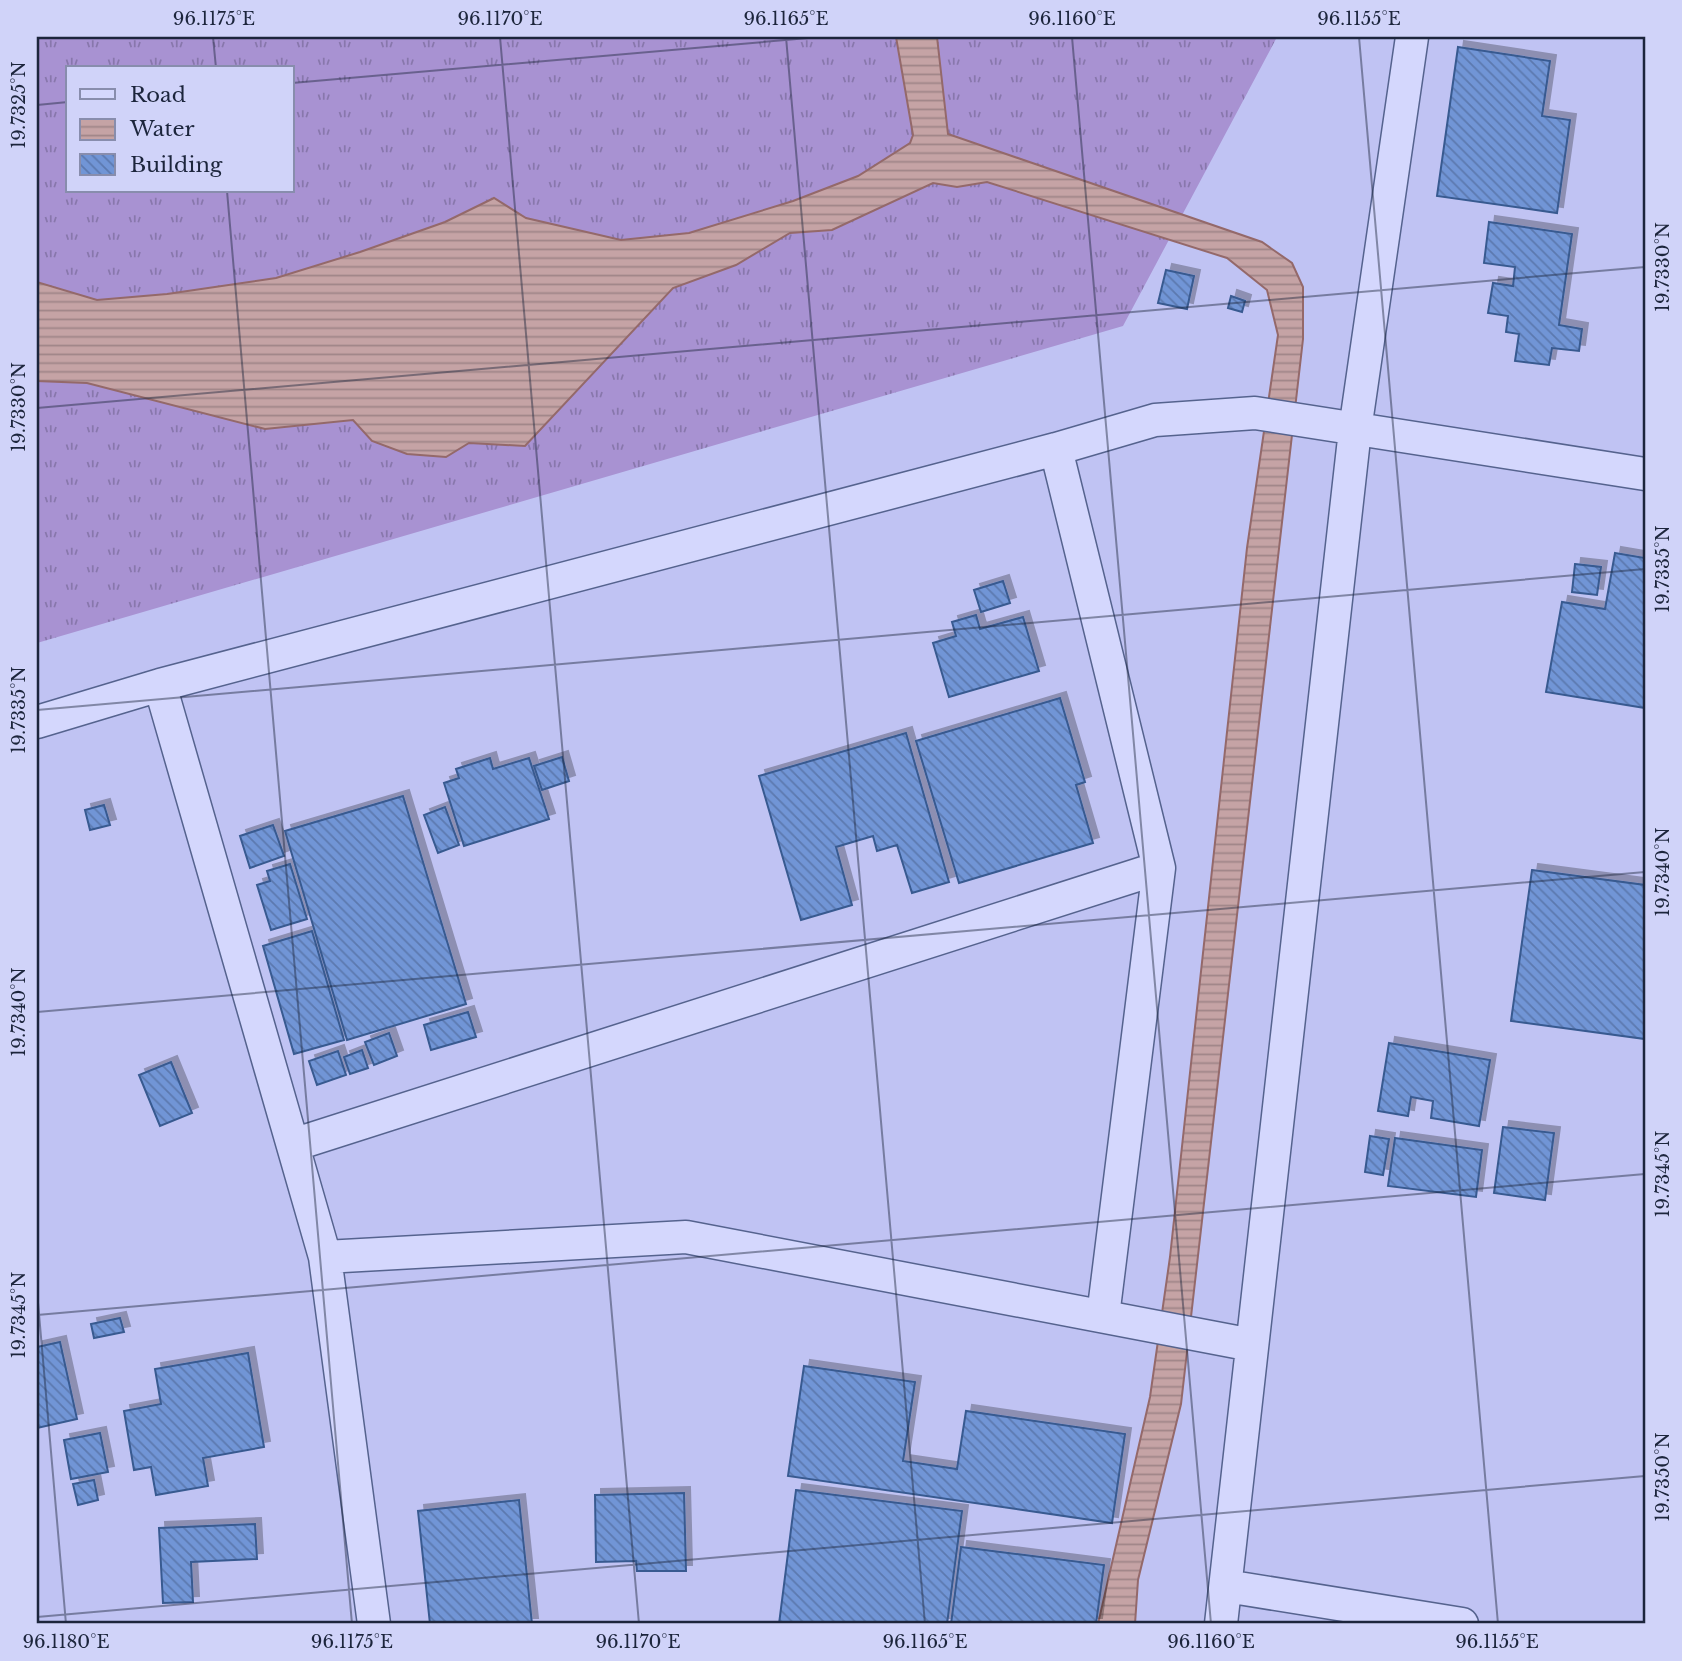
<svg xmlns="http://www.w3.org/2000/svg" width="1682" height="1661" font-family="'Libre Baskerville',serif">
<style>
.grass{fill:url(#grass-tufts);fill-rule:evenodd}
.water{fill:url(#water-rules);stroke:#94696a;stroke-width:2}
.building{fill:url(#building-back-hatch);stroke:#385a90;stroke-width:2;filter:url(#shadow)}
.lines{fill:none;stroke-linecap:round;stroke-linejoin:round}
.minor-casing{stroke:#55638e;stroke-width:35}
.minor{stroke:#d4d7fd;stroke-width:32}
.ticks{fill:none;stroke:#1c253c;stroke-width:2;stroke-opacity:0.45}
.neatline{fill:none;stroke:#1c253c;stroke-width:2.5}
.ticks-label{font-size:18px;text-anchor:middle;fill:#1c253c}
</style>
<defs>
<pattern id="grass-tufts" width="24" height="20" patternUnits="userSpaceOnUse" patternTransform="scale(1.75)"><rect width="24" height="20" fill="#a892d2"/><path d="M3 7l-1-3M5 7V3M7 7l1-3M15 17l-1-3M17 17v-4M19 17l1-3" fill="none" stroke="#8877ac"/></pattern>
<pattern id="water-rules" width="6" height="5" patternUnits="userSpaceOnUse" patternTransform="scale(1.75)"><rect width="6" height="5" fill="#c5a3a5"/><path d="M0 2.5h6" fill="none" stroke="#9f8588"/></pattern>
<pattern id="building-back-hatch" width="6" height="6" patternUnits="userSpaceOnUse" patternTransform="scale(1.75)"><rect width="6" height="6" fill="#7195d6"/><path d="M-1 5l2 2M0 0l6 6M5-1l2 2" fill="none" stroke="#5c79af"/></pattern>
<filter id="shadow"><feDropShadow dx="6" dy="-6" stdDeviation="0" flood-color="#0004"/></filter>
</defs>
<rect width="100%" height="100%" fill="#c0c3f3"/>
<path class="grass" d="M37 37H1277L1123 326 37 643ZM68 68H292V191H68Z"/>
<path class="water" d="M896 37H937L948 134 1262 242 1292 263 1303 287V339L1181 1404 1138 1580 1135 1624H1098L1150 1397 1170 1257 1247 548 1278 335 1267 290 1227 258 987 182 957 187 933 183 832 230 790 233 736 265 673 288 525 446 469 443 446 457 407 454 372 441 353 420 265 429 87 383 37 381V282L97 300 167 294 276 278 360 252 445 222 494 198 526 218 621 240 689 233 793 201 858 176 910 143 913 135Z"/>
<path class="building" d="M1458 47 1550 61 1542 116 1570 120 1557 213 1437 196Z
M1489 222 1572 234 1559 325 1582 329 1579 351 1552 348 1549 365 1515 361 1519 334 1506 332 1508 316 1488 313 1493 283 1513 286 1515 267 1484 263Z
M1166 270 1194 276 1187 309 1158 303Z
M1231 296 1245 301 1242 312 1228 308Z
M1615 553 1645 558V708L1546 692 1562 602 1605 609Z
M1575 564 1601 567 1597 595 1572 592Z
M1003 581 1010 603 981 612 974 590Z
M976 615 980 629 1023 617 1039 671 949 697 933 643 956 636 952 622Z
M1060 698 1085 782 1076 785 1093 843 959 883 916 741Z
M906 733 949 882 912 893 897 845 877 851 873 836 836 847 852 905 801 920 759 776Z
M562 757 569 781 542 790 534 766Z
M490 758 493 769 529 758 549 819 464 846 444 783 459 778 456 769Z
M403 796 466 1004 347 1040 285 831Z
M104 805 110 825 90 830 85 810Z
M445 807 459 845 438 853 424 815Z
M273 825 284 856 250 868 240 836Z
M290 864 307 919 271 930 257 885 270 881 267 871Z
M1532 870 1645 885V1039L1511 1021Z
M312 931 344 1040 294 1054 263 946Z
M468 1012 476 1037 431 1050 424 1025Z
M389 1033 397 1056 374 1065 365 1042Z
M1389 1043 1490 1060 1479 1126 1431 1118 1433 1101 1411 1097 1408 1116 1378 1111Z
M362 1050 368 1068 350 1074 344 1057Z
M338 1051 346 1075 317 1085 309 1061Z
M171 1062 192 1113 160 1126 139 1075Z
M1503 1127 1554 1133 1545 1200 1494 1193Z
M1370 1136 1389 1139 1383 1175 1365 1172Z
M1395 1138 1482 1150 1476 1197 1388 1186Z
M120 1318 124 1332 94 1338 91 1324Z
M60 1342 77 1419 37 1428V1347Z
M248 1353 264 1447 203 1458 208 1486 156 1495 151 1467 134 1470 124 1411 161 1404 155 1369Z
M804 1366 915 1382 903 1461 957 1469 966 1411 1125 1434 1112 1523 788 1476Z
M100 1433 108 1472 71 1479 64 1440Z
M94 1480 98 1500 78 1505 73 1484Z
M796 1490 962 1511 947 1624H779Z
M684 1493 686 1571H637L636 1561 596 1562 595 1495Z
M519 1500 532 1624H430L418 1511Z
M255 1524 257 1559 191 1562 193 1602 163 1603 159 1528Z
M961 1547 1104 1565 1096 1624H951Z"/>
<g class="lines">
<g class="minor-casing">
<path id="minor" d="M1056 449 1159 868 1103 1316
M160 685 325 1257 374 1624
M37 722 160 685 1056 449 1155 420 1255 413 1645 474
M293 1145 1159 868
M325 1257 686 1237 1252 1345
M1226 1586 1462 1624
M1221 1624 1355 430 1412 37"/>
</g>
<use href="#minor" class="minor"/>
</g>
<path class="ticks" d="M213 37 216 68M500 37 639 1624M786 37 925 1624M1072 37 1211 1624M1359 37 1498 1624M1645 37V40M292 83 820 37M37 105 68 102M227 191 352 1624M37 408 1645 267M37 710 1645 569M37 1012 1645 872M37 1291 66 1624M37 1315 1645 1174M37 1617 1645 1476"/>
<rect width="1682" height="1661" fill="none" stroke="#d0d3f9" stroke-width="77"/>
<rect x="66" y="66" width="228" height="126" fill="#d0d3f9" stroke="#888dad" stroke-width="2"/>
<rect x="80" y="89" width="35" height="10" fill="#d4d7fd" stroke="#888dad" stroke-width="2"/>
<text x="130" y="102" font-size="21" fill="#1c253c">Road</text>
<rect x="80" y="119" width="35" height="21" fill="url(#water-rules)" stroke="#888dad" stroke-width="2"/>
<text x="130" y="136" font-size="21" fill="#1c253c">Water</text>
<rect x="80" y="154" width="35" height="21" fill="url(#building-back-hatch)" stroke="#888dad" stroke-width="2"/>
<text x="130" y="172" font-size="21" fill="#1c253c">Building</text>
<rect x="38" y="38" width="1606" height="1584" class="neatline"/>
<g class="ticks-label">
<text x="214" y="25">96.1175°E</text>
<text x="500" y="25">96.1170°E</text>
<text x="786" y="25">96.1165°E</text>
<text x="1072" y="25">96.1160°E</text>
<text x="1359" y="25">96.1155°E</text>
<text transform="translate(19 105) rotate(-90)" y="6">19.7325°N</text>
<text transform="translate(1663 267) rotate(-90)" y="6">19.7330°N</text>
<text transform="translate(19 407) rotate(-90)" y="6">19.7330°N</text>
<text transform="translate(1663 569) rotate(-90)" y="6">19.7335°N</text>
<text transform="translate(19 710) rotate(-90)" y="6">19.7335°N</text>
<text transform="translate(1663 872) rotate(-90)" y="6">19.7340°N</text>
<text transform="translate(19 1012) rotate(-90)" y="6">19.7340°N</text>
<text transform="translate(1663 1174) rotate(-90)" y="6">19.7345°N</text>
<text transform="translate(19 1315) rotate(-90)" y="6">19.7345°N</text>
<text transform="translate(1663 1477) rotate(-90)" y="6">19.7350°N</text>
<text x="66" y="1648">96.1180°E</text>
<text x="352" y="1648">96.1175°E</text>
<text x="638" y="1648">96.1170°E</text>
<text x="925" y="1648">96.1165°E</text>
<text x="1211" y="1648">96.1160°E</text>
<text x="1497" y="1648">96.1155°E</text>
</g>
</svg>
